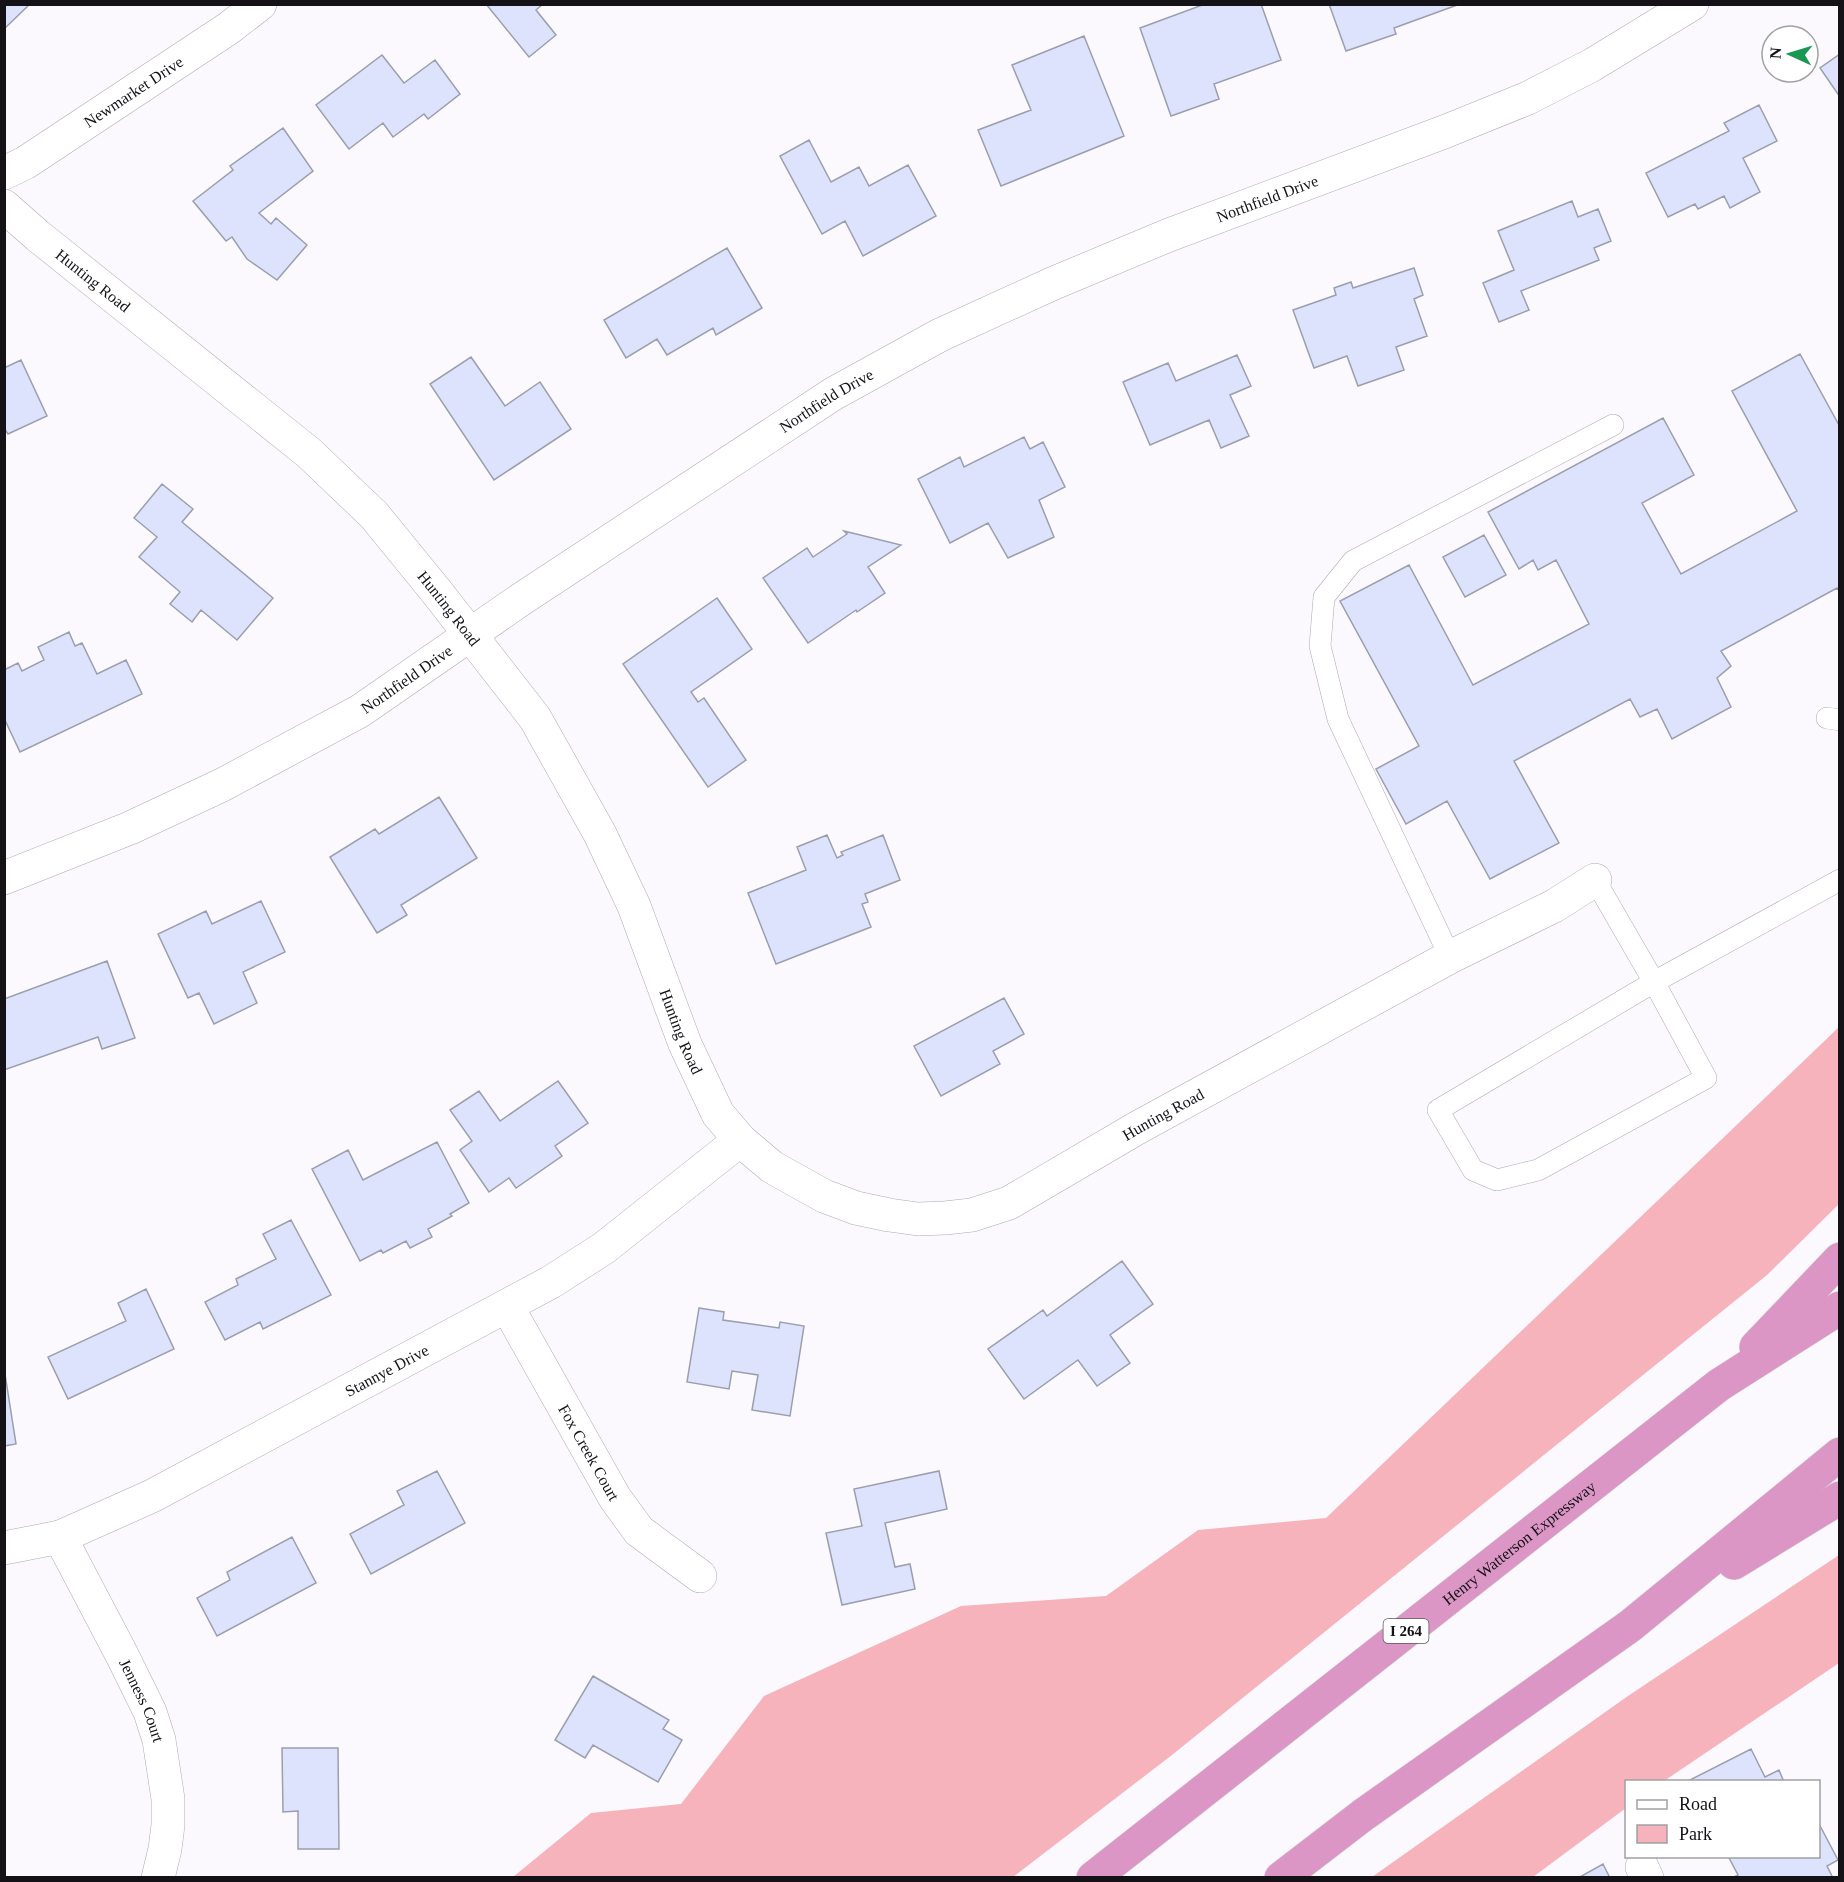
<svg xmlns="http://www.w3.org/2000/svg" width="1844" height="1882" font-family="Georgia,serif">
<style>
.green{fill:#f7b3bb}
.building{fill:#dee3fd;stroke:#9b9ead;stroke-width:1.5}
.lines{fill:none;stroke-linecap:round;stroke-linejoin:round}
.lane-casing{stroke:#b0a8b7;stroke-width:22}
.street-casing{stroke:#b0a8b7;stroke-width:34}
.highway-casing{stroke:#d5d4d5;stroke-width:34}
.lane{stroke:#fff;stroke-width:21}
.street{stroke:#fff;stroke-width:33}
.highway{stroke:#dc96c5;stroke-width:33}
.labels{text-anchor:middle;stroke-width:4.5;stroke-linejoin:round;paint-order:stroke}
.shield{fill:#fff;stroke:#5a585d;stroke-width:1.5}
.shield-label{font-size:15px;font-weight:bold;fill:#141117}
.street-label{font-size:16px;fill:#141117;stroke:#fff}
</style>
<rect width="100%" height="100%" fill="#fbf9fd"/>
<path class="green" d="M1839 1027V1204L1767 1275 1172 1755 1013 1877H513L591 1813 681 1804 764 1696 961 1606 1106 1596 1198 1530 1326 1518Z
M1839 1555V1663L1664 1781 1626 1782V1808L1533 1877H1372L1628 1696Z"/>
<path class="building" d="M4 4H30L4 29Z
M486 4H543L536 10 556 35 529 57Z
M1205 4H1261L1281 60 1214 84 1219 99 1171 116 1140 28Z
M1329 4H1460L1394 28 1396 34 1346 51Z
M1084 36 1124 136 1001 186 978 130 1031 110 1012 65Z
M1840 54V97L1820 68Z
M382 55 404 83 435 60 460 94 428 119 424 114 393 137 383 123 349 149 316 105Z
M1759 105 1777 141 1743 158 1760 192 1730 208 1724 196 1698 209 1695 204 1668 217 1646 173 1729 131 1724 123Z
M283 128 313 171 259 213 271 224 276 218 307 245 277 280 247 259 232 237 226 241 193 201 233 170 230 166Z
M809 140 831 182 859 167 869 186 908 165 936 216 863 256 845 221 822 234 780 156Z
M1572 201 1578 217 1598 209 1611 241 1594 248 1599 260 1521 291 1529 310 1499 322 1483 283 1514 270 1498 231Z
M727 248 762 308 716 335 713 328 667 355 657 339 626 358 604 320Z
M1414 268 1423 295 1414 299 1427 336 1396 347 1404 370 1358 386 1347 356 1314 368 1293 310 1336 295 1334 288 1351 282 1353 288Z
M1800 354 1840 427V592L1837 588 1721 651 1731 666 1717 678 1731 707 1672 739 1657 709 1640 717 1630 699 1514 761 1559 843 1490 879 1447 801 1406 824 1376 769 1419 746 1340 601 1409 565 1473 685 1589 624 1556 560 1538 570 1533 560 1519 569 1488 512 1663 418 1694 475 1642 503 1681 574 1797 511 1732 391Z
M1237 355 1251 386 1230 395 1249 436 1221 448 1209 420 1150 445 1123 382 1168 363 1176 381Z
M471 357 505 406 540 382 571 429 494 480 430 384Z
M21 360 47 416 8 434 4 428V368Z
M1024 437 1030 449 1043 442 1065 487 1039 500 1054 537 1008 558 988 523 950 543 918 479 960 457 964 467Z
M162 484 193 509 182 522 273 598 237 640 201 610 192 622 170 604 180 592 139 557 157 537 134 518Z
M844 531 901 545 868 567 885 593 857 612 856 610 808 643 763 578 807 548 813 557 847 534Z
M1484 535 1506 575 1465 597 1443 557Z
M717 598 752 649 691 692 698 702 704 698 746 760 708 787 623 664Z
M69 632 75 646 82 643 97 674 126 660 142 694 20 752 4 718V670L18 663 22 671 44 660 38 647Z
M439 797 477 858 401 905 407 915 377 933 330 857 375 829 379 834Z
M827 835 837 858 843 855 841 852 883 835 900 880 865 894 868 902 862 904 871 927 776 964 748 893 806 870 797 847Z
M261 901 285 952 243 972 257 1003 214 1024 199 993 188 998 158 934 206 911 212 924Z
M107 961 135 1038 102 1049 98 1037 4 1070V999Z
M1004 998 1024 1034 993 1051 1000 1064 941 1096 914 1046Z
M558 1081 588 1123 555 1146 562 1156 516 1188 509 1178 489 1192 460 1150 472 1141 450 1110 479 1091 500 1121Z
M437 1142 469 1203 450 1214 452 1216 428 1229 432 1237 410 1248 406 1241 383 1253 381 1250 360 1261 312 1169 348 1150 363 1180Z
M291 1220 331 1295 263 1329 260 1322 225 1340 205 1302 238 1285 236 1279 276 1259 263 1234Z
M1122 1261 1153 1304 1110 1335 1130 1363 1097 1386 1078 1360 1024 1399 988 1349 1043 1310 1047 1316Z
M146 1289 174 1349 68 1399 48 1357 126 1321 118 1303Z
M699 1308 724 1312 723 1320 779 1328 780 1322 804 1326 790 1416 752 1410 758 1375 732 1371 729 1389 687 1382Z
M5 1374 16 1444 4 1446V1374Z
M437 1471 465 1523 371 1574 350 1534 404 1505 397 1491Z
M939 1471 947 1509 885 1523 895 1567 910 1564 915 1589 842 1605 826 1533 862 1526 854 1489Z
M292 1537 316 1583 217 1636 197 1598 230 1580 227 1572Z
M593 1676 669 1720 663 1729 682 1740 658 1782 593 1745 585 1758 555 1740Z
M282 1748H338L339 1849H298V1811L283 1812Z
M1751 1749 1765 1777 1779 1770 1784 1782 1688 1781Z
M1818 1822 1838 1860 1827 1866 1833 1878H1732L1738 1875 1728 1856H1818Z
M1603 1864 1610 1878H1578Z"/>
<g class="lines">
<g class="lane-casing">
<path id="lane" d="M1827 718 1840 720
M1595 880 1654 982 1438 1110 1473 1170 1497 1180 1538 1170 1706 1078 1654 982 1840 880
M1450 957 1338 719 1320 646 1324 597 1353 561 1613 425"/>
</g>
<g class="street-casing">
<g id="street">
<path id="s1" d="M4 173 25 163 229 28 260 4"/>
<path id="s2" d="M4 206 38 236 309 453 374 515 436 591 535 718 600 834 634 906 685 1044 718 1114 740 1140 772 1167 824 1196 856 1208 889 1215 918 1219 945 1218 972 1215 1009 1203 1137 1128 1450 957 1554 906 1595 880"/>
<path id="s3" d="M4 878 130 828 222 785 360 711 520 600 833 394 940 335 1054 283 1169 235 1444 132 1528 98 1592 65 1692 4"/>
<path id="s4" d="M507 1306 615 1498 639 1531 700 1576"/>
<path id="s5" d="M60 1537 122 1655 150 1712 159 1740 168 1799V1825L165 1849 158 1878"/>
<path id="s6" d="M4 1548 60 1537 152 1496 551 1282 604 1248 740 1140"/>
<path d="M1642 1867 1647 1878"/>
</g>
</g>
<g class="highway-casing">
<g id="highway">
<path d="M1756 1347 1840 1259"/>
<path d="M1734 1563 1840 1498"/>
<path id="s7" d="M1093 1878 1719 1385 1840 1308"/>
<path d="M1281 1878 1363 1815 1630 1626 1840 1454"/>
</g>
</g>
<use href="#lane" class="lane"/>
<use href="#street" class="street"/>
<use href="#highway" class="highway"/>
</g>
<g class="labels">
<rect class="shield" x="1383.5" y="1619" width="45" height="24" rx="4.5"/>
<g class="shield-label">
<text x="1406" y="1636">I 264</text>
</g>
<g class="street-label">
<text dy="6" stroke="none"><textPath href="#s1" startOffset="153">Newmarket Drive</textPath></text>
<text dy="6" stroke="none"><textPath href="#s3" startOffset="1440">Northfield Drive</textPath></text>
<text dy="6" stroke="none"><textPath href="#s2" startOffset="116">Hunting Road</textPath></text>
<text dy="6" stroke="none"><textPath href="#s3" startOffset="954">Northfield Drive</textPath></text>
<text dy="6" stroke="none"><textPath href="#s2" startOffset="602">Hunting Road</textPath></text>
<text dy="6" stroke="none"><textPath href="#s3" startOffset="450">Northfield Drive</textPath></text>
<text dy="6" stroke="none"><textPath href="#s2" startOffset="1088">Hunting Road</textPath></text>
<text dy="6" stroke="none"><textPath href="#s2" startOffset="1682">Hunting Road</textPath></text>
<text dy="6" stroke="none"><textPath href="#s6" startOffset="424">Stannye Drive</textPath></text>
<text dy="6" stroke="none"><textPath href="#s4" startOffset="168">Fox Creek Court</textPath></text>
<text dy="6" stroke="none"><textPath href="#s7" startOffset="542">Henry Watterson Expressway</textPath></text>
<text dy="6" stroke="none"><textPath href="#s5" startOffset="183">Jenness Court</textPath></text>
</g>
</g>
<rect width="1844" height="1882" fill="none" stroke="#141117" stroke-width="12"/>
<rect x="1625" y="1780" width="195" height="78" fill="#ffffff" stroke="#a1a0a2" stroke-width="1.5"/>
<rect x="1637" y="1800" width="30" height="9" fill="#ffffff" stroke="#a1a0a2" stroke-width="1.5"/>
<text x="1679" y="1810" font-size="18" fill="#141117">Road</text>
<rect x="1637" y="1825" width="30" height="18" fill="#f7b3bb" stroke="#a1a0a2" stroke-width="1.5"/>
<text x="1679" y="1840" font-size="18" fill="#141117">Park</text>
<g transform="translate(1790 54) rotate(274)"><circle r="28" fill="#ffffff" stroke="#a1a0a2" stroke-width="1.5"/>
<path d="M0-4.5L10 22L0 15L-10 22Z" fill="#1b9754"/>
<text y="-9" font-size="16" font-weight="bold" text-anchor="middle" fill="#141117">N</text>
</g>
</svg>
